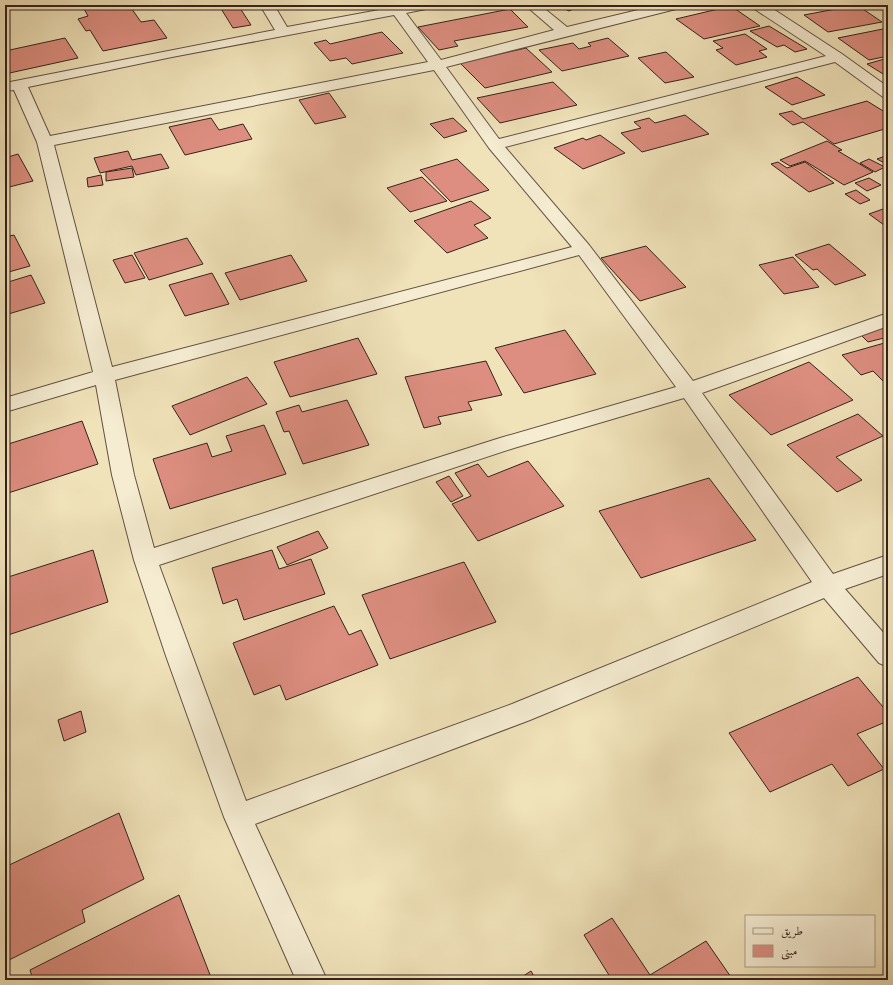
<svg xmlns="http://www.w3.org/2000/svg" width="893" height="985" font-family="'Libre Caslon Text',Amiri,serif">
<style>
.building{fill:#dd8e80;stroke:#34221b}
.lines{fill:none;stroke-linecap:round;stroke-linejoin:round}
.street-casing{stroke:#635242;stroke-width:2}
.street{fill:#f5ecd2;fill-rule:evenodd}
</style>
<rect width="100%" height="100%" fill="#f0e2b9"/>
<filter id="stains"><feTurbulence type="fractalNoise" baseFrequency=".005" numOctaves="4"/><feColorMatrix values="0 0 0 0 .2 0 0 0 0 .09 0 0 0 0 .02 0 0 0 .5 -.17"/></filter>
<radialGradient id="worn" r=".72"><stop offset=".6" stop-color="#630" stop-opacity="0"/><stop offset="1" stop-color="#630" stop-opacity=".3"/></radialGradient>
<path class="building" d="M95 5H129L141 22 154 20 167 38 103 51 90 30 86 31 78 19 88 16 83 7Z
M229 5H238L251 25 233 28 220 7Z
M557 5H582L569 11Z
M791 5H823L797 9Z
M857 5 882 22 828 32 804 15Z
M731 6 760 26 704 39 676 19Z
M510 9 528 27 454 41 458 46 439 50 418 27Z
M769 26 807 49 795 52 784 45 777 47 750 31Z
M888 28V56L869 60 838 38Z
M382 32 403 53 352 64 346 58 330 61 314 43 326 40 330 44Z
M745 34 767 49 759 51 767 57 736 65 716 50 723 48 713 41Z
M65 38 78 58 5 74V51Z
M608 38 629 56 562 71 539 50 573 43 579 49 591 46 588 43Z
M526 48 552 72 485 88 460 63Z
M666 52 694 77 665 83 638 58Z
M888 58V77L867 64Z
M797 77 825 95 792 105 765 87Z
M553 82 577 105 500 123 477 98Z
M329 93 346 117 315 124 299 100Z
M867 101 888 114V128L834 144 803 122 793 125 779 114 792 111 803 119Z
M685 115 709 134 642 152 621 133 641 128 634 122 649 118 655 123Z
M211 118 219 130 243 124 252 139 185 155 169 127Z
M453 118 467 131 444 138 430 124Z
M600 135 625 153 583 169 554 148 583 138 586 140Z
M827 141 842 150 838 151 873 172 844 185 805 161 790 166 780 160Z
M128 151 132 160 161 154 169 168 136 175 132 166 100 173 94 158Z
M18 154 33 181 5 188V158Z
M888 155V165L877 159Z
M457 159 489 190 451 202 420 170Z
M869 159 885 167 875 172 860 163Z
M778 162 787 168 805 162 834 183 809 192 771 164Z
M132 168 134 177 106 181V172Z
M101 175 103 185 88 187 87 178Z
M422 177 447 201 410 212 387 188Z
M869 178 881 185 867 191 855 183Z
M856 190 870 200 860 204 845 194Z
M471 201 491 218 474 225 488 238 447 253 414 221Z
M883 209 888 212V223L884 225 869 214Z
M14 235 30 266 5 273V237Z
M187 238 203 264 149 280 134 253Z
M829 244 866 275 835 285 817 269 813 270 795 255Z
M646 246 686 287 640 301 601 258Z
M132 255 145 278 125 283 113 260Z
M291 255 307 281 240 300 225 273Z
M793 257 819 287 784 294 759 265Z
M212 273 229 304 185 316 169 285Z
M31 275 45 303 5 315V283Z
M881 327 888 334V337L868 342 859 333Z
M565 330 596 374 524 393 495 348Z
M358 338 377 374 290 397 274 362Z
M888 342V382L885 383 873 371 861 375 842 355Z
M486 361 502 395 468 402 472 410 438 417 441 424 424 428 405 377Z
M809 362 853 400 771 435 729 395Z
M247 377 267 404 190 435 172 406Z
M347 400 369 445 303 464 289 431 284 432 276 412 299 405 302 412Z
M858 414 883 436 836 457 862 480 837 492 787 445Z
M82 421 98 464 5 494V445Z
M264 425 286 474 170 509 153 459 207 443 212 457 232 451 226 436Z
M528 461 564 506 478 541 452 504 471 496 455 473 478 464 488 477Z
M449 476 463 496 451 502 436 482Z
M709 478 756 540 641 578 599 511Z
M318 531 328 548 287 565 277 547Z
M93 550 108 602 5 636V608L8 607 5 593V578Z
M272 550 279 569 311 559 325 594 244 620 237 599 223 604 212 568Z
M464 562 496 622 390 659 362 595Z
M334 606 349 635 361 630 378 665 286 700 280 685 254 695 233 643Z
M858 677 888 713V721L857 734 884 769 848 786 832 764 770 792 729 733Z
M81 711 86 732 64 741 58 720Z
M119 813 144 879 82 910 85 922 5 962V867Z
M179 895 212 980H33L30 970Z
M612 918 650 975 706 941 733 980H612L584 935Z
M531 971 536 980H517Z"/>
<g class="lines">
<g class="street-casing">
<path id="street" d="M260 5H274L287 27 390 8 387 5H433L431 8 406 13 441 60 554 30 525 5H540L567 27 659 5H682L680 8 446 67 499 139 826 56 753 8 751 5H767L842 54 888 87V98L883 97 835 62 505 147 589 245 693 381 888 313V326L702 393 833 574 888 555V574L845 589 888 638V667L879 663 824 598 530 720 255 824 327 980H296L224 817 166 656 134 560 112 475 96 385 5 412V398L93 372 37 142 14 90 5 91V83L275 30ZM394 15 428 62 50 136 28 87 172 57ZM434 70 489 148 572 247 112 367 54 145ZM579 255 676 387 500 438 154 548 134 475 115 380ZM684 398 812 582 512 704 246 801 159 565 514 448Z"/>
</g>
<use href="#street" class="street"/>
</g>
<rect width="893" height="985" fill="none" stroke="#f0e2b9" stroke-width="20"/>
<rect x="6" y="6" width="881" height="973" fill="none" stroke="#34221b" stroke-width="2"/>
<rect x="10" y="10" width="873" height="965" fill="none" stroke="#34221b"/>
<rect x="745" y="915" width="130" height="52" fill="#f5ecd2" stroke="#a89b89"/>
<rect x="753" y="928" width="20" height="6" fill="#f5ecd2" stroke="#a89b89"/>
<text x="781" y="935" font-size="12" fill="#34221b">طريق</text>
<rect x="753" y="945" width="20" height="12" fill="#dd8e80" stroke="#a89b89"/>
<text x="781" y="955" font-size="12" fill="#34221b">مبنى</text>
<rect width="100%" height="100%" filter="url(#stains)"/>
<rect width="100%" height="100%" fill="url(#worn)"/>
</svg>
